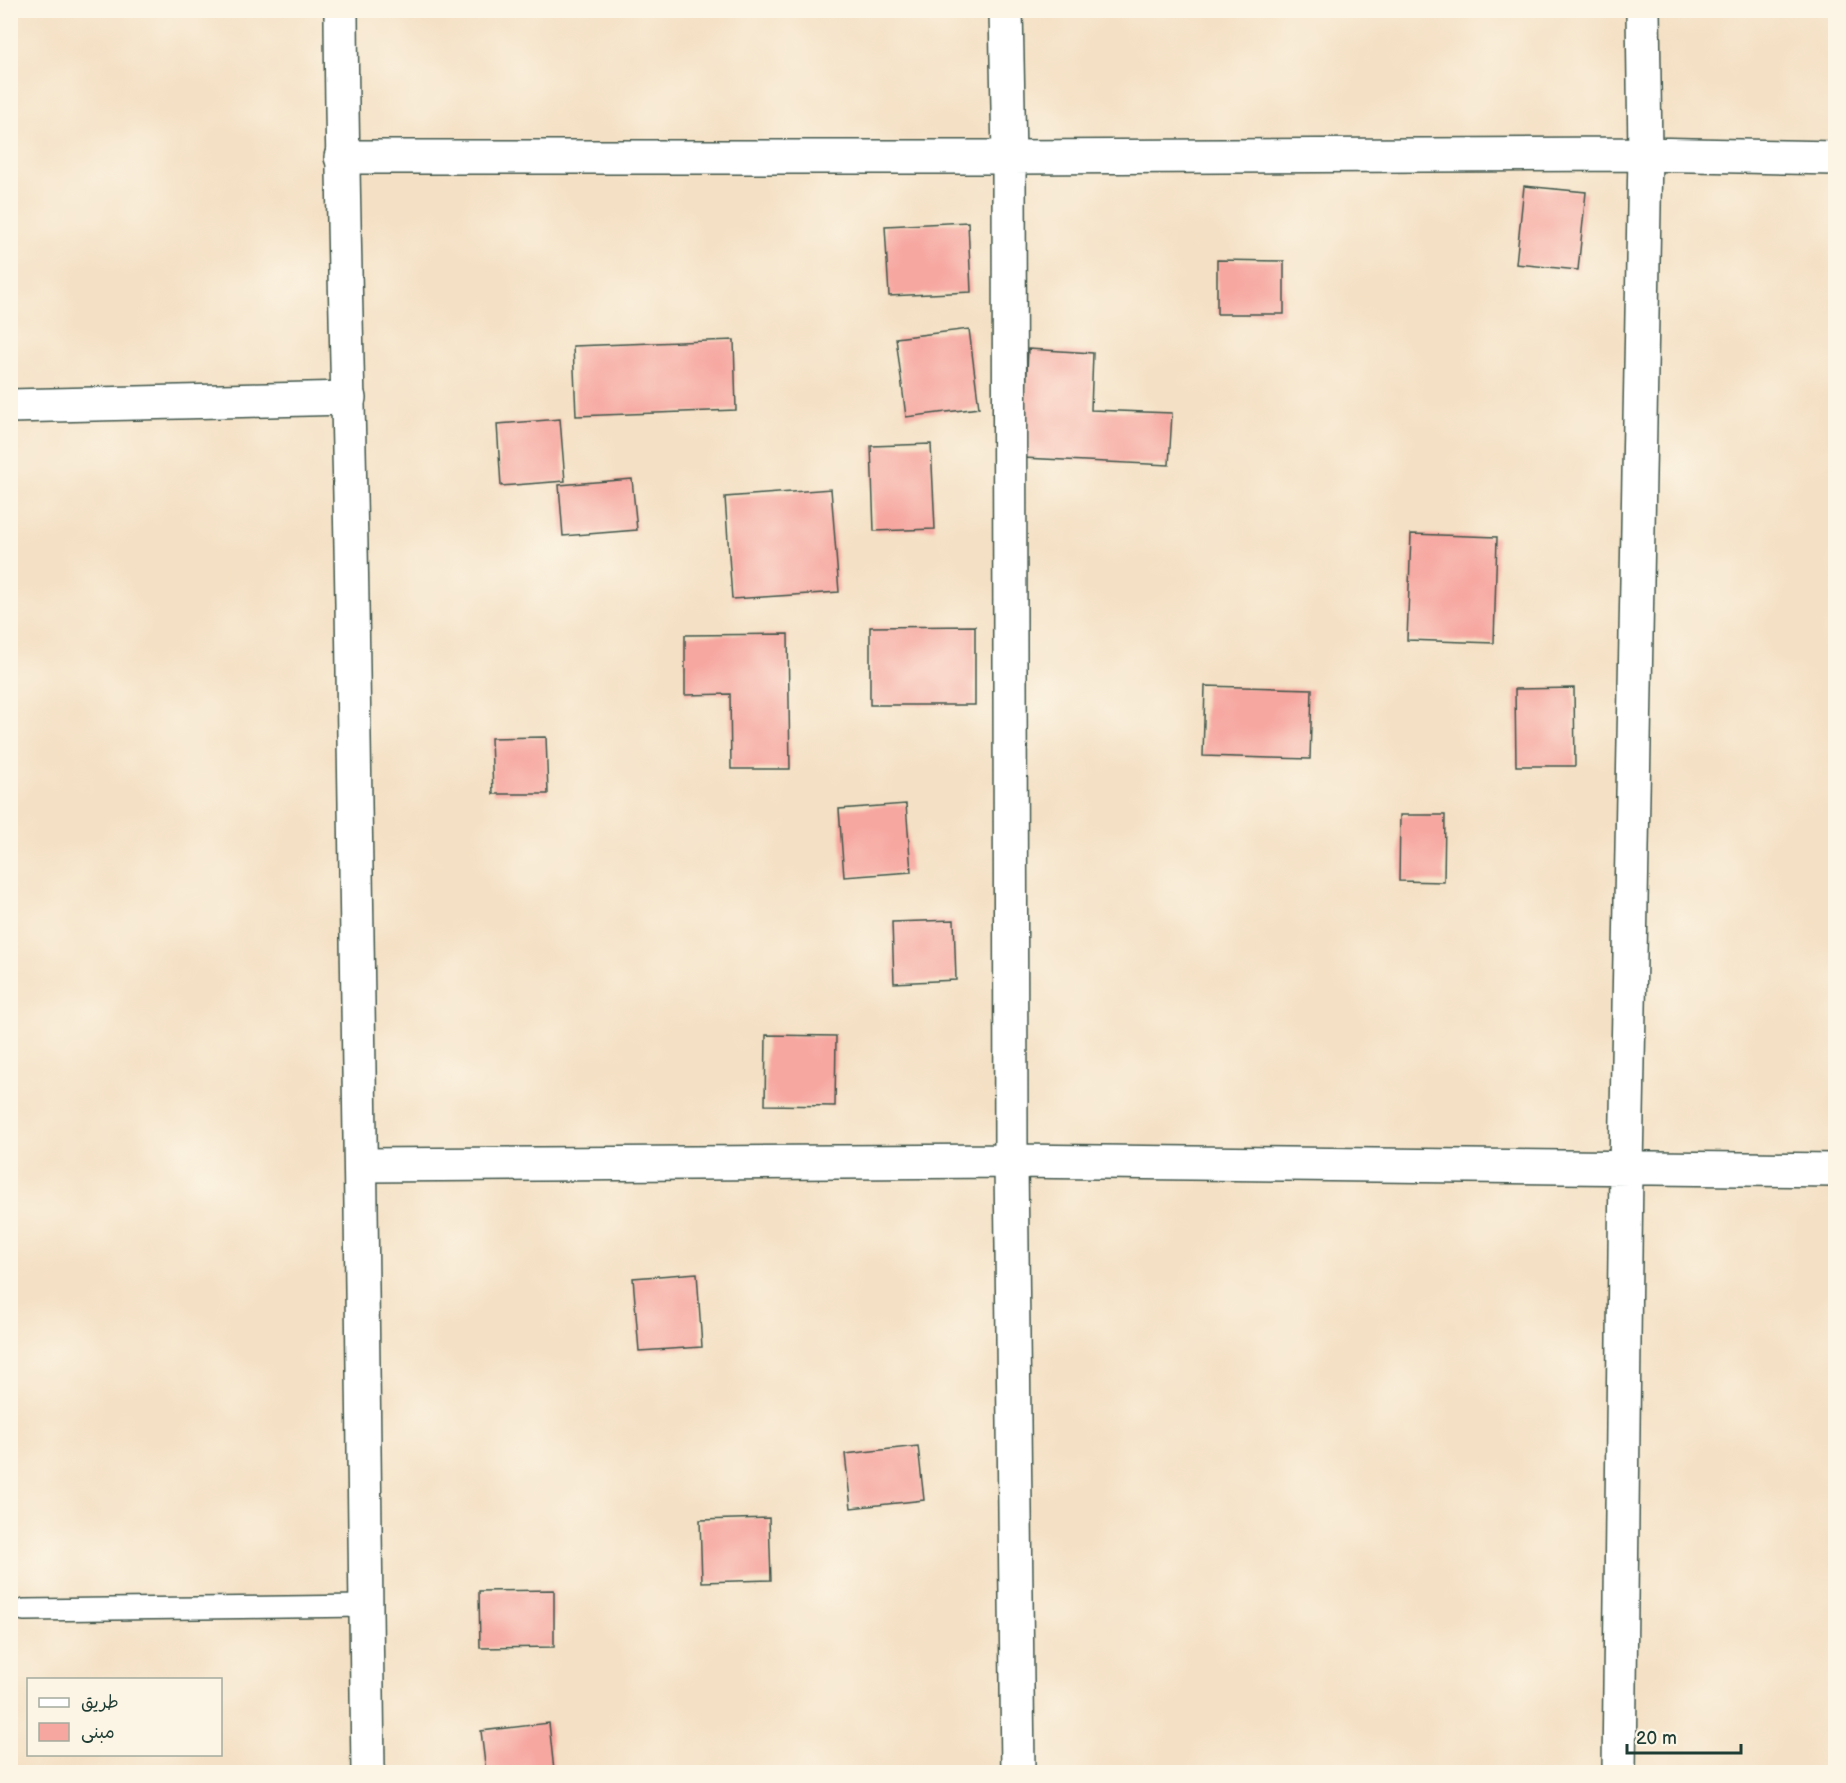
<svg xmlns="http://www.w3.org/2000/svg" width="1846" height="1783" font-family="'Balsamiq Sans','Playpen Sans Arabic',sans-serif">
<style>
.building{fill:#f6a7a0}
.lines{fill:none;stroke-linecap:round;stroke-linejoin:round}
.service-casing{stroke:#3f554a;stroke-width:24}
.minor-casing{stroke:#3f554a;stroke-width:36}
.tertiary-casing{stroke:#3f554a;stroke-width:36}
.service{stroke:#fff;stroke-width:21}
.minor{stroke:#fff;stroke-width:33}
.tertiary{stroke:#fff;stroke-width:33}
</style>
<rect width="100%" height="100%" fill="#fcf5e5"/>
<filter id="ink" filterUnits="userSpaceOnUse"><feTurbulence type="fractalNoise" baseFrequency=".0167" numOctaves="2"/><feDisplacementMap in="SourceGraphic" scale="12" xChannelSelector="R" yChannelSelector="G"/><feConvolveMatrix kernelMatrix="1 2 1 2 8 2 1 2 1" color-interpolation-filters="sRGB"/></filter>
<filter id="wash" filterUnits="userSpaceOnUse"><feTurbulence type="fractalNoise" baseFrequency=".008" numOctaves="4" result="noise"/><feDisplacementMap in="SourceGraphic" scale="24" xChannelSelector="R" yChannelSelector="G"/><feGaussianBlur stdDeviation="1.35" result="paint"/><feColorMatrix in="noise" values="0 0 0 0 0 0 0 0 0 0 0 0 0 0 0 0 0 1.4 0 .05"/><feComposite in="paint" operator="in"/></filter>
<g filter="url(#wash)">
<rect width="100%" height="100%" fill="#f4e0c4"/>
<g id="blocks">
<path class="building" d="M1524 186 1586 192 1578 270 1516 264Z
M968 222 971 292 889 296 885 226Z
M1217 260 1284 261V314H1217Z
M969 329 979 408 906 417 896 338Z
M734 340 736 410 576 416 573 346Z
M1028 349 1093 353 1091 410 1172 413 1169 465 1023 458Z
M560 419 565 481 501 486 497 424Z
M931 444 935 529 874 531 871 446Z
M632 479 637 530 563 536 559 485Z
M831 489 839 592 732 599 725 497Z
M1411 534 1497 537 1494 643 1407 640Z
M975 626V705H870V627Z
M788 634 790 769H731L730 694 685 695V635Z
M1205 686 1312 689 1310 759 1203 756Z
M1574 688 1575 766H1516L1515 689Z
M546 737 548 794H493L491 738Z
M906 804 911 872 844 877 839 809Z
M1400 815H1445L1444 882 1399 881Z
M954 920 956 980 894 983 892 922Z
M766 1035 836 1036 835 1106 765 1105Z
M697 1273 702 1347 639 1351 633 1278Z
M918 1446 924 1500 851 1508 845 1454Z
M769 1518 771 1580 702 1582 700 1520Z
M554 1590V1647L480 1648 479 1591Z
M549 1723 554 1771 486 1772 481 1731Z"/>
</g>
</g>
<g filter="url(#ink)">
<use href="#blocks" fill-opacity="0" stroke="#3f554a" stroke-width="1.5"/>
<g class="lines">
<g class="service-casing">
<path id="service" d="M24 1610 366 1606"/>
</g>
<g class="minor-casing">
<path id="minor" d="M1006 10 1009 157 1011 1161 1018 1772
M341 157H1009L1645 154 1836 158
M10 406 349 398
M361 1165 1011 1161 1836 1170
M1619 1772 1626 1168 1645 154 1643 10"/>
</g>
<g class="tertiary-casing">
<path id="tertiary" d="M341 10C342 208 349 406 352 604 359 993 363 1383 368 1772"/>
</g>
<use href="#service" class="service"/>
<use href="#minor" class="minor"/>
<use href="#tertiary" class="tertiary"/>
</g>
</g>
<rect width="1846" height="1783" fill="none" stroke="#fcf5e5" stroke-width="36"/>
<rect x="27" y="1678" width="195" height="78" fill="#fcf5e5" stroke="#a4ab9e" stroke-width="1.5"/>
<rect x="39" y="1698" width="30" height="9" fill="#ffffff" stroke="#a4ab9e" stroke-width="1.5"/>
<text x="81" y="1708" font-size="18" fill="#1f3d34">طريق</text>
<rect x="39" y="1723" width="30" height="18" fill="#f6a7a0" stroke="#a4ab9e" stroke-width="1.5"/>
<text x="81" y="1738" font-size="18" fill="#1f3d34">مبنى</text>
<path d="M1627 1744v9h114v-9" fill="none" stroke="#1f3d34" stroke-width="3"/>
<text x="1636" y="1744" font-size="18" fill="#1f3d34" stroke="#fcf5e5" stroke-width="4.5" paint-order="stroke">20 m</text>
</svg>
